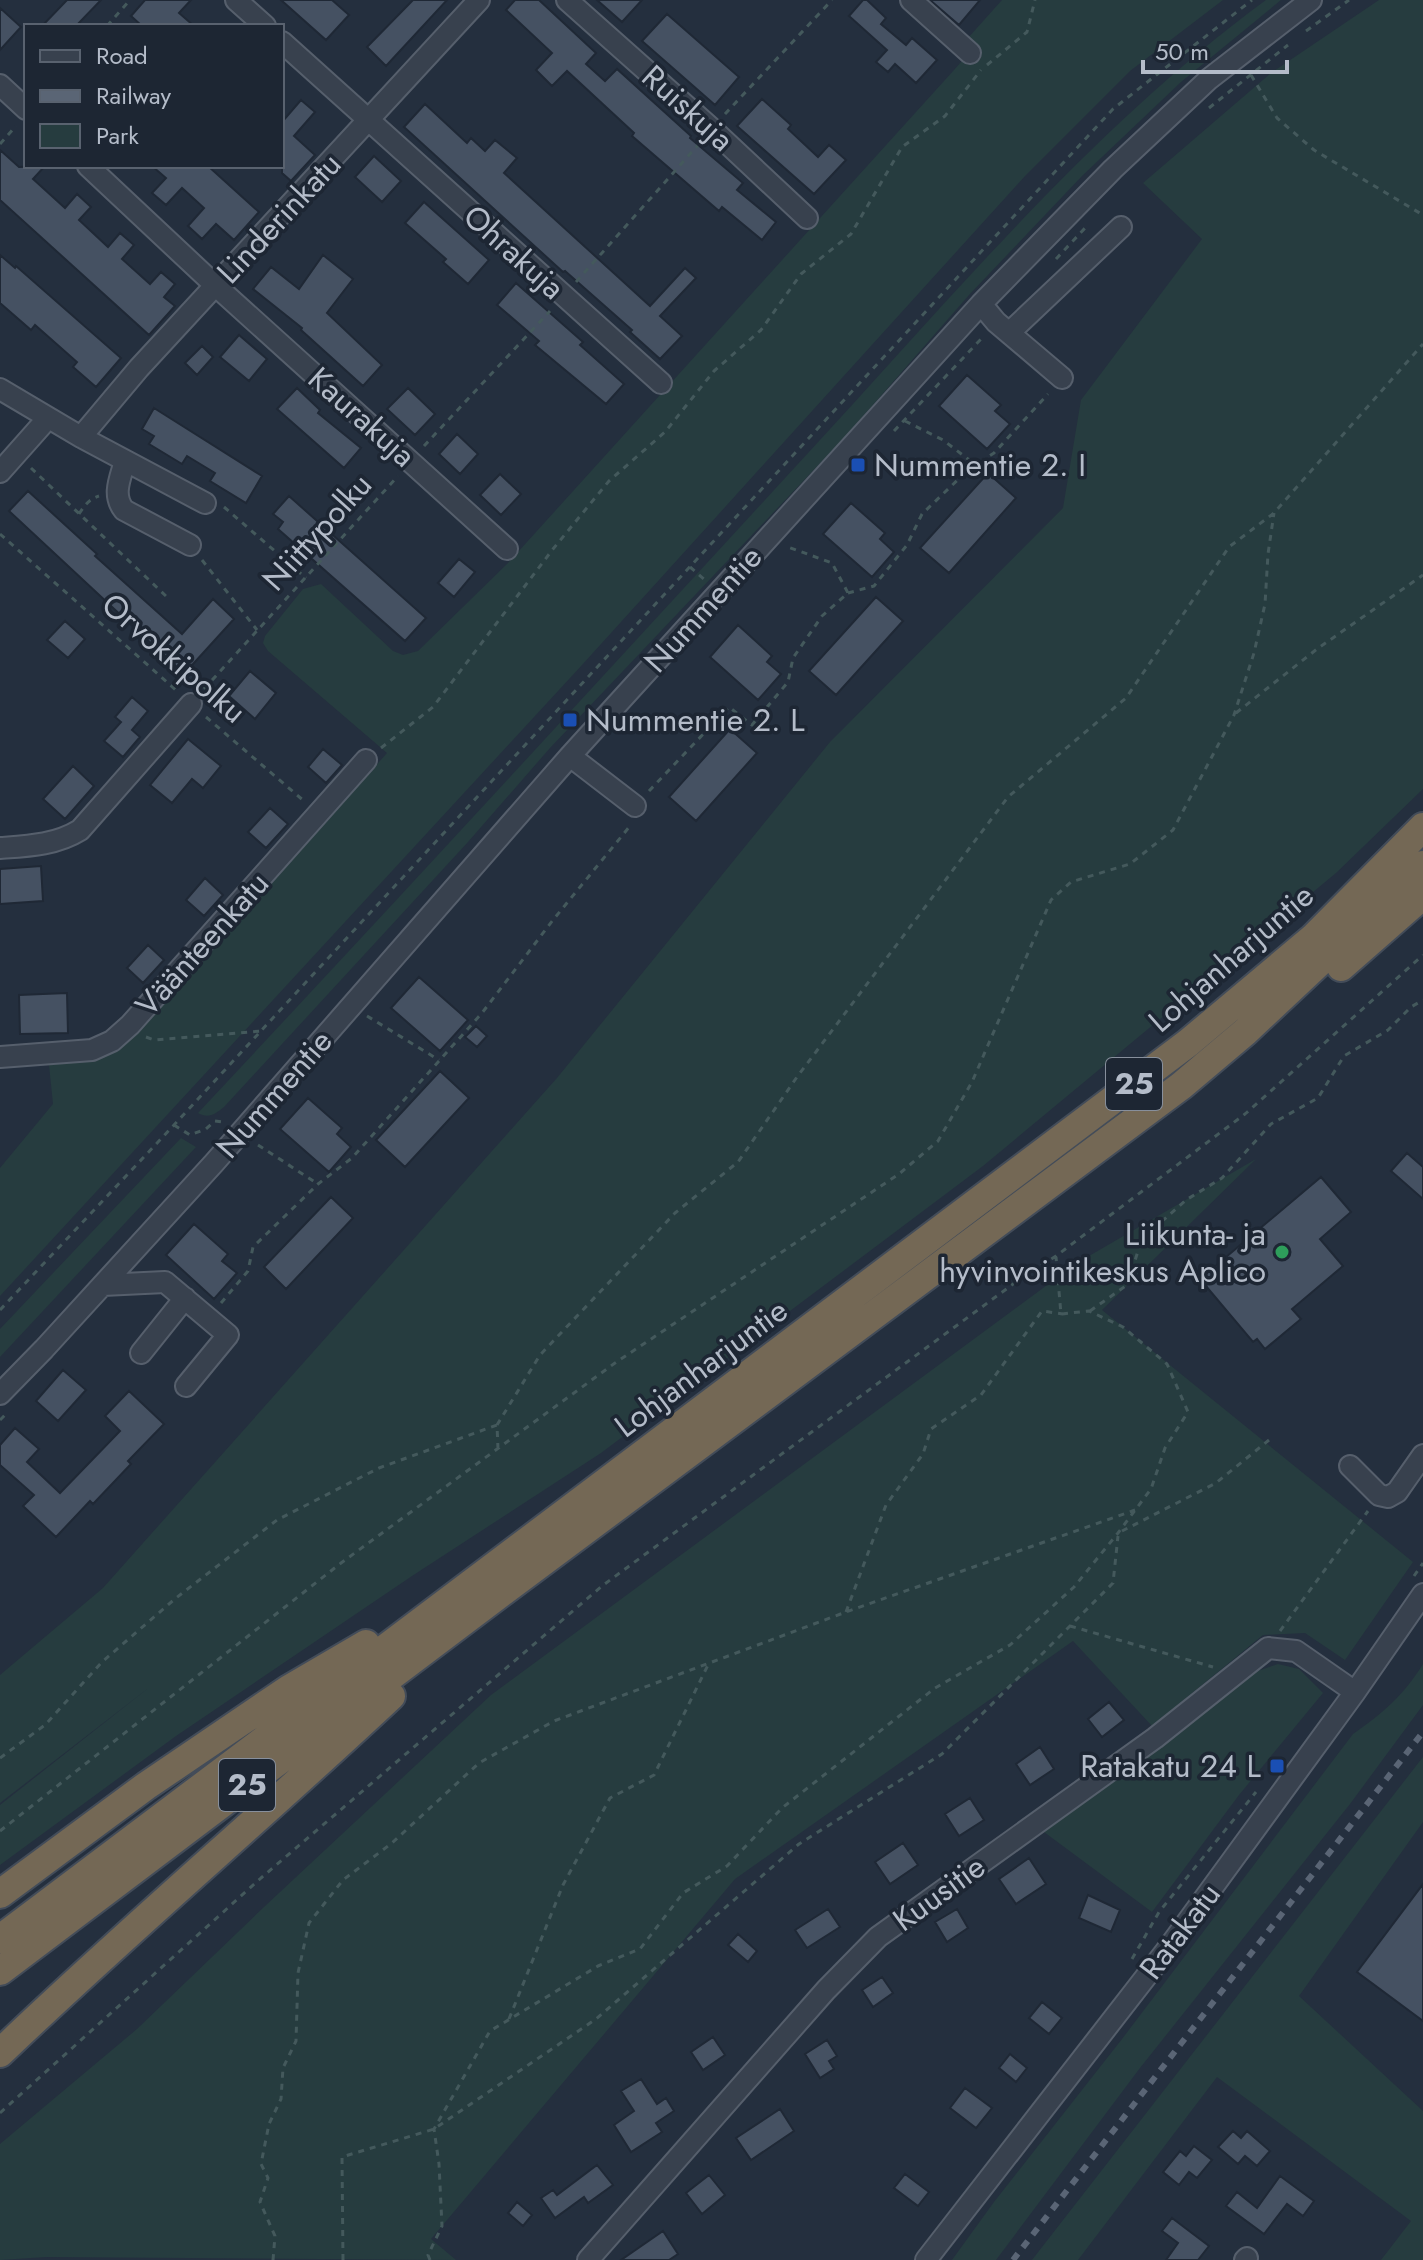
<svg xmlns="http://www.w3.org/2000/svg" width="1423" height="2260" font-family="Jost,sans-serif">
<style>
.green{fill:#263c3f}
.building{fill:#455162;stroke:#1f2835;stroke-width:2}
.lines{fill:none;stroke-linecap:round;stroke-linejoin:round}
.minor-casing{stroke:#565f6c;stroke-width:24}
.highway-casing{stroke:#434c59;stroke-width:32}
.path{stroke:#44595c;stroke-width:3;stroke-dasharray:6 6;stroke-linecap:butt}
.minor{stroke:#38414e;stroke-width:20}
.highway{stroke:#746855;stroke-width:28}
.rail{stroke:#5a6575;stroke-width:6;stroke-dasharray:8 8;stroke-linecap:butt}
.transit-dot{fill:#1a4fb4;stroke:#1d2633;stroke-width:3}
.leisure-dot{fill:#2e9e5b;stroke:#1d2633;stroke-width:3}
.labels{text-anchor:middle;stroke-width:7;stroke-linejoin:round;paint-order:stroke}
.shield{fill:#1d2633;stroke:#878f9c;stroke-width:2}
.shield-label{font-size:30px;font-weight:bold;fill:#b4bcc9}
.street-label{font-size:32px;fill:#b4bcc9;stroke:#1d2633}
.poi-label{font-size:32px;fill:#b4bcc9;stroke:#1d2633;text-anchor:start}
</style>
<rect width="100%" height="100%" fill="#242f3e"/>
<path class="green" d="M1002 0H1223L1130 71 1025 176 582 665 0 1296V1168L53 1104 49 1065 104 1055 123 1045 194 971 387 753 268 651 263 643 265 636 303 589 321 584 393 651 403 655 418 651 508 563 954 70 976 45 968 38Z
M1266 0H1281L1181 82 1082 176 969 295 844 438 550 748 468 842 224 1107C215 1114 209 1119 198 1113 403 894 606 673 809 452 954 295 1093 127 1266 0Z
M1379 0H1423V789L1336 873 983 1166 601 1453 412 1576 176 1736 0 1865V1805L151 1686 0 1803V1675L103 1588 557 1078 830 742 1063 508 1081 400 1202 239 1143 183 1271 73Z
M181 1138 196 1147 0 1357V1329Z
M1256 1159 1102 1310 1413 1562 1345 1660 1305 1633 1263 1635 1152 1726 1073 1641 735 1879 431 2239 456 2260 46 2257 0 2260V2144L137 2029 264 1907 491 1695 1077 1263Z
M1278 1664 1299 1669 1323 1693 1239 1795 1152 1912 1044 1832 1255 1672Z
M1423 1664V1705L1350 1804 1140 2068 996 2260H952L994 2202 1122 2039 1353 1734C1382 1714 1404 1695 1423 1664Z
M1423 1757V1822L1299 1996 1423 2111V2260H1381L1411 2221 1217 2077 1078 2260H1032Z"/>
<path class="building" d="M67 0H101L76 26H42Z
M145 0H191L179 13 194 26H142L131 16Z
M281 0H332L349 15 326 40Z
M413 0H447L386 66 367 47Z
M515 0H539L596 53 586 64 605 81 617 69 691 136 690 138 743 183 737 190 776 222 762 240 722 207 719 211 632 136 634 133 567 71 552 86 536 70 552 53 506 10Z
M597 0H642L622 22Z
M863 0H867L886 18 881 24 906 45 912 38 937 60 916 83 895 64 888 72 876 62 887 50 849 16Z
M930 0H980L959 25Z
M0 8 21 27 0 50Z
M667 14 739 77 715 105 642 41Z
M762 99 791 125 788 129 818 157 829 145 846 160 814 194 737 126Z
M301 100 315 112 294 136 315 155 291 181 282 173V122Z
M425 104 467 143 471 138 485 151 495 140 517 158 504 173 650 306 685 268 696 278 660 316 682 336 660 359 630 332 632 330 565 271 563 272 404 127Z
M0 150 19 167 45 166 33 179 65 208 77 194 91 207 79 220 108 247 120 233 134 245 122 259 150 284 161 272 175 284 164 297 175 306 149 335 0 200Z
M374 156 401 181 382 202 355 177Z
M152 166H208L259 212 234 240 216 224 202 239 188 226 204 208 182 188 166 205 152 193 166 178Z
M424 202 489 260 468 284 443 262 446 259 405 223Z
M0 255 15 268 16 266 121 358 96 387 73 367 77 362 35 325 31 330 0 303Z
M323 255 353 279 327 313 382 365 363 386 301 330 302 328 253 289 271 267 299 289Z
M516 283 583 342 580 345 624 384 606 404 535 345 539 341 497 305Z
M239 335 267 359 249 381 220 357Z
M202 346 213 357 197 375 185 363Z
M967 375 1001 405 995 411 1010 424 987 449 939 406Z
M297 388 320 410 318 413 361 448 344 468 277 409Z
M408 388 435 414 415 435 387 409Z
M154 408 262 476 246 503 210 481 215 473 187 456 182 464 149 444 154 436 142 429Z
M457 434 478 454 460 474 439 454Z
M988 473 1016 498 949 573 920 548Z
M500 474 521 494 501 515 480 495Z
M28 491 97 554 95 556 182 634 213 599 234 619 184 674 9 511Z
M289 496 426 618 405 641 278 529 283 522 273 514Z
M851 503 885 533 880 539 894 552 872 577 823 534Z
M459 559 475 572 454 597 438 583Z
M876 597 903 621 836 695 809 671Z
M65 621 85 639 68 658 47 640Z
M738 625 772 656 767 662 781 674 758 700 710 657Z
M250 671 276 693 255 719 229 696Z
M132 697 148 711 132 730 140 737 123 757 104 741 121 722 115 717Z
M730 729 757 753 696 821 669 797Z
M188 739 221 766 203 788 192 779 172 803 150 785Z
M323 749 342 765 326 783 308 767Z
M73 766 94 786 65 819 43 799Z
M270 808 288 824 266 848 248 832Z
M41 866 43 901 0 904V869Z
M205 878 223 895 204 916 186 900Z
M148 945 164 960 143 983 127 968Z
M419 977 468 1020 440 1051 391 1008Z
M67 993 68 1033 20 1034 19 995Z
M476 1026 487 1036 477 1047 465 1037Z
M440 1071 469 1098 405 1167 376 1140Z
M308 1098 342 1128 337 1134 351 1147 329 1172 280 1129Z
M1407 1153 1423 1167V1199L1391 1171Z
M1321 1177 1351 1212 1320 1239 1343 1266 1292 1309 1301 1319 1265 1349 1257 1339 1253 1342 1200 1279Z
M331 1197 353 1218 286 1289 264 1267Z
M194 1224 228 1254 222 1261 237 1273 214 1299 166 1255Z
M63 1370 86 1390 58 1421 36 1401Z
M129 1391 164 1424 128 1461 131 1464 93 1504 90 1501 56 1537 23 1506 34 1495 0 1465V1445L15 1428 39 1449 27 1462 60 1493 120 1431 105 1416Z
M1109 1702 1124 1720 1102 1737 1088 1719Z
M1040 1747 1054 1769 1030 1785 1016 1764Z
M970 1798 984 1820 959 1836 945 1814Z
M903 1843 918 1865 890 1884 875 1862Z
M1029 1858 1046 1884 1016 1904 999 1879Z
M1423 1884V2021L1357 1972Z
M1088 1895 1120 1910 1111 1932 1079 1918Z
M828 1909 840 1927 807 1948 795 1930Z
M957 1909 968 1928 947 1942 935 1922Z
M738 1934 757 1951 748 1962 728 1945Z
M882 1977 893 1993 873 2007 862 1990Z
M1042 2002 1062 2018 1049 2034 1029 2018Z
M713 2037 725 2055 703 2070 691 2052Z
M827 2040 837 2056 829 2061 834 2069 820 2078 805 2054Z
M1010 2054 1027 2068 1016 2082 999 2068Z
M641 2079 657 2104 666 2098 674 2111 656 2123 662 2132 631 2152 614 2125 634 2111 621 2091Z
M965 2088 992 2108 976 2128 950 2108Z
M780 2109 794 2131 751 2160 736 2138Z
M1233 2131 1241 2138 1247 2131 1270 2151 1257 2166 1245 2156 1238 2164 1218 2147Z
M1194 2146 1212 2160 1197 2178 1189 2172 1179 2185 1163 2172 1180 2151 1186 2156Z
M597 2165 613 2185 588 2203 584 2197 555 2218 541 2198 553 2190 557 2195Z
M905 2174 929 2192 918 2206 894 2188Z
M709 2175 725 2195 702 2214 686 2193Z
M1280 2176 1314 2201 1303 2216 1287 2204 1264 2234 1226 2206 1237 2192 1257 2208Z
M517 2202 532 2215 523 2226 508 2213Z
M1172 2218 1209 2246 1198 2260H1166L1178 2243 1162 2231Z
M663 2231 678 2254 669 2260H621Z"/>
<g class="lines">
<g class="minor-casing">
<path id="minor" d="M236 0 265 26
M567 0 712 129 807 218
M911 0 970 53
M282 42 661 383
M0 85 26 109
M88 166 216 286 507 549
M981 304 996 322 1062 378
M1010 332 1121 227
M0 389 81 437 205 503
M81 437 139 368 479 0
M125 461C120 479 112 495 124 510L190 545
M0 472 48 418
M570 756 635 806
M0 848C28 846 56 845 80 830L191 704
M0 1057 92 1050 112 1041 130 1025 366 760
M103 1285 165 1282 228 1335 186 1386
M141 1353 185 1298
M0 1394 44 1349 214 1163 570 756 981 304 1113 169 1209 79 1311 0
M1350 1466 1379 1495 1388 1497 1397 1492 1423 1455
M588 2260 826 1990 878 1937 1155 1738 1268 1648 1296 1651 1355 1692
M926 2260 1169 1947 1355 1692 1423 1594
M1245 2260 1247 2258"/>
</g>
<g class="highway-casing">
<path id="highway" d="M1341 967 1423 895
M0 1894 146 1786 289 1689 366 1644
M0 1939 1188 1043 1313 938 1423 827
M0 1971 493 1599 1181 1086 1245 1032 1423 865
M0 2053C127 1931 262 1817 391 1696"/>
</g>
<path class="path" d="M107 26 130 0
M1306 31 1349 0
M987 65 1027 32 1035 0
M1251 75 1277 118 1314 150 1423 215
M1209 108 1288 45
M725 114 832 0
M0 144 16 126
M1056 259 1086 227
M576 282 699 144
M905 421 943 440 976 465
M894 431 982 338
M424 446 550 311
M31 468 168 598
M224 507 306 578
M79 514C85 505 89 499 99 496
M0 534 177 691
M202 560 257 630
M690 567 705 580
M848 593 874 586 907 545 922 514 968 470 994 453 1048 394
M204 689 398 476
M1236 713 1317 649 1423 575
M206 717 304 801
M381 748 433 707 553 549 609 481 665 432 714 371 761 330 801 274 851 234 902 147 945 116 981 70
M649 791 729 707 752 725 788 682 793 658 822 616 848 593 832 563 788 547
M367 1016 439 1060
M146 1037 154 1040 261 1031
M174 1125 190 1135 206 1129 215 1121 222 1122
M258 1145 318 1184
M221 1303 248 1271 253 1247 318 1184 352 1158 482 1013 553 920 630 826
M0 1310 174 1125 1113 109 1252 0
M1090 1311 1127 1285 1142 1239 1186 1200 1222 1178 1271 1124 1318 1098 1344 1056 1388 1030 1411 1007 1423 1000
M0 1420 7 1413
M498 1449 497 1425 540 1355 675 1213 738 1162 797 1077 1008 797 1126 698 1229 547 1274 513 1423 344
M1122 1531 1216 1483 1269 1440
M1414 1576 1423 1563
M846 1612 886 1505 923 1454 931 1429 981 1395 1042 1311 1063 1314
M1070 1626 1213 1667
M1280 1631 1368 1511
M0 1758 45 1725 102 1662 176 1598 277 1520 379 1468 497 1425
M0 1831 341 1563 615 1363 899 1174 938 1141 972 1082 1051 900 1071 882 1130 864 1173 830 1234 715 1254 653 1265 604 1268 554 1274 513
M1132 1959 1159 1912 1256 1792
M509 2019 563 1885 610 1798 654 1775 708 1665
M0 2113 261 1878 602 1586 1020 1279 1056 1256 1245 1114 1423 955
M273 2260 275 2236 260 2202 268 2178 261 2164 269 2124 281 2099 283 2068 296 2041 298 1973 309 1923 343 1880 392 1843 479 1763 554 1721 846 1612 1135 1510
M343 2260 342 2157 434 2129 596 2019 799 1844 942 1754 1113 1583 1118 1536
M430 2260 428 2255 442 2226 439 2164 434 2129 490 2031 598 1966 640 1949 683 1893 727 1866 782 1808 935 1688 1010 1645 1074 1587 1118 1533 1151 1489 1165 1448 1188 1412 1167 1364 1123 1327 1089 1311 1061 1314 1056 1257"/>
<use href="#minor" class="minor"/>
<use href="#highway" class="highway"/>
<path class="rail" d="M1013 2260 1423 1732"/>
</g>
<g class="transit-dot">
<rect x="850" y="457" width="16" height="16" rx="4"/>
<rect x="562" y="712" width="16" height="16" rx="4"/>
<rect x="1269" y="1758" width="16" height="16" rx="4"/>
</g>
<circle class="leisure-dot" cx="1282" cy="1252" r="8"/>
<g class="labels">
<g class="shield">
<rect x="1106" y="1058" width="56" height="52" rx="6"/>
<rect x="219" y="1759" width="56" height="52" rx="6"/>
</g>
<g class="shield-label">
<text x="1134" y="1094">25</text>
<text x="247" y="1795">25</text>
</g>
<g class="street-label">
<text transform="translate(688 108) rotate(42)" y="11">Ruiskuja</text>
<text transform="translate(279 218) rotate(-47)" y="11">Linderinkatu</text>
<text transform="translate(514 252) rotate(42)" y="11">Ohrakuja</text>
<text transform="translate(362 417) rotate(42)" y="11">Kaurakuja</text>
<text transform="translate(317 532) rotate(-48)" y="11">Niittypolku</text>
<text transform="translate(703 609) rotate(-48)" y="11">Nummentie</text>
<text transform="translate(174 658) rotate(41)" y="11">Orvokkipolku</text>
<text transform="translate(202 944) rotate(-48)" y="11">Väänteenkatu</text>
<text transform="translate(1231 958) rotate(-41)" y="11">Lohjanharjuntie</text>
<text transform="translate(274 1094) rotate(-49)" y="11">Nummentie</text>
<text transform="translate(701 1368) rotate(-37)" y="11">Lohjanharjuntie</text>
<text transform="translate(939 1893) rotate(-36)" y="11">Kuusitie</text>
<text transform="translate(1180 1931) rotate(-53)" y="11">Ratakatu</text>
</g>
<g class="poi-label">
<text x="874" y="476">Nummentie 2. I</text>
<text x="586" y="731">Nummentie 2. L</text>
<text x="1266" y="1245" text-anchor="end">Liikunta- ja<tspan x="1266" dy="37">hyvinvointikeskus Aplico</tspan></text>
<text x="1261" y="1777" text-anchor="end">Ratakatu 24 L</text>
</g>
</g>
<rect x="24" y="24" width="260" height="144" fill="#1d2633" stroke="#59626f" stroke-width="2"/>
<rect x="40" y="50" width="40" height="12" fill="#38414e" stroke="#59626f" stroke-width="2"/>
<text x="96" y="64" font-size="24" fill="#b4bcc9">Road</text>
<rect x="40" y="90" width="40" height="12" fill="#5a6575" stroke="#59626f" stroke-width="2"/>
<text x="96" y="104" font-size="24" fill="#b4bcc9">Railway</text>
<rect x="40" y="124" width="40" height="24" fill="#263c3f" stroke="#59626f" stroke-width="2"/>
<text x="96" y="144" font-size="24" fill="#b4bcc9">Park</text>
<path d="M1143 60v12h144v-12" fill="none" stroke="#b4bcc9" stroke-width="4"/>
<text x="1155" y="60" font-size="24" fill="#b4bcc9" stroke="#1d2633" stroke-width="6" paint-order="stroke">50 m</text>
</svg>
